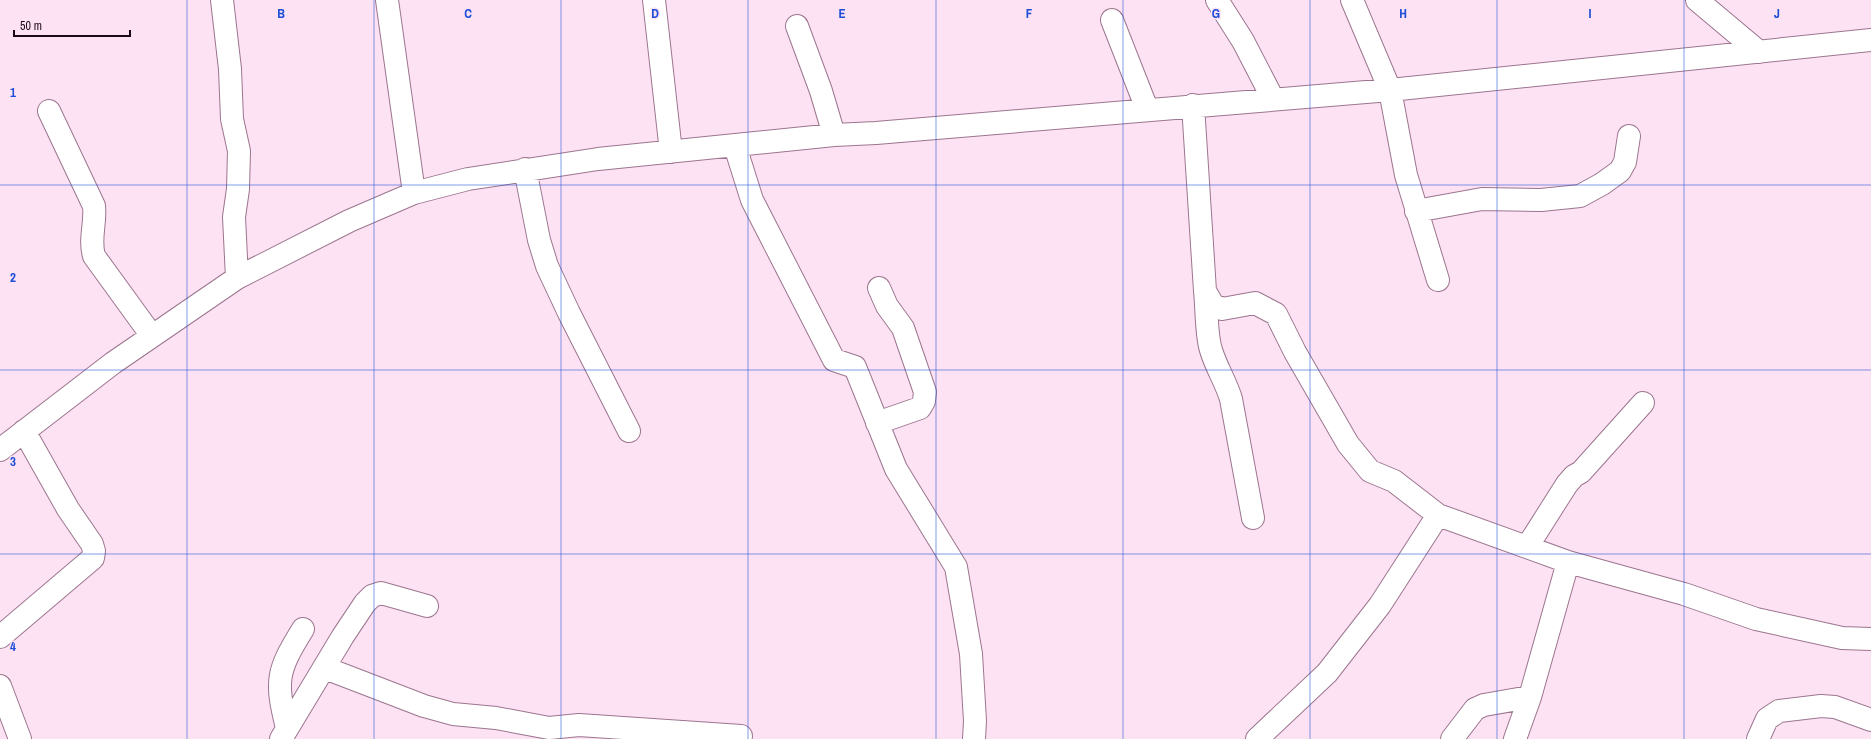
<svg xmlns="http://www.w3.org/2000/svg" width="1871" height="739" font-family="'Archivo Narrow',sans-serif">
<style>
.lines{fill:none;stroke-linecap:round;stroke-linejoin:round}
.minor-casing{stroke:#9c758f;stroke-width:24}
.minor{stroke:#fff;stroke-width:22}
.grid{fill:none;stroke:#1d4ed8;stroke-width:1;stroke-opacity:0.55}
.grid-label{font-size:13px;text-anchor:middle;font-weight:bold;fill:#1d4ed8;stroke:#fde2f3;stroke-width:3;stroke-linejoin:round;paint-order:stroke}
</style>
<rect width="100%" height="100%" fill="#fde2f3"/>
<g class="lines">
<g class="minor-casing">
<path id="minor" d="M222 0 230 69 232 119 239 151 238 189 234 217 237 278
M387 0 414 193
M654 0 671 152
M1217 0 1243 41 1273 99
M1352 0 1390 90 1406 175 1438 280
M1697 0 1759 52
M1112 20 1147 109
M797 26 821 91 834 135
M1193 105 1205 291 1213 305 1222 309 1255 303 1276 314 1295 352 1348 444 1370 471 1394 481 1438 515 1568 562 1684 594 1756 619 1842 638 1871 639
M49 111 94 206C96 223 89 239 94 256L152 336
M735 146 752 200 834 360 855 367 896 469 956 567 971 654 975 721 974 739
M525 169 539 240 547 266 569 313 629 431
M1416 211 1482 199 1541 200 1580 196 1602 184 1620 171 1625 162 1629 136
M1205 291C1207 308 1206 335 1211 350 1216 367 1226 382 1231 399L1253 518
M877 423 920 408 924 401 925 392 903 328 887 306 879 288
M0 450 113 363 237 278 349 221 414 193 468 179 598 159 834 135 876 133 1390 90 1871 40
M1527 547 1567 484 1574 476 1581 472 1643 403
M0 637 93 558 94 551 92 544 68 509 24 431
M325 668 424 706 453 714 496 718 549 728 579 725 741 736
M0 686 20 739
M287 728C275 680 277 671 303 629
M281 739 343 636 365 603 372 596 381 593 427 606
M1257 739 1327 673 1380 605 1438 515
M1452 739 1475 709 1484 705 1530 697
M1515 739 1530 697 1568 562
M1758 739 1767 719 1779 711 1821 706 1835 707 1871 720"/>
</g>
<use href="#minor" class="minor"/>
</g>
<path class="grid" d="M187 0V739M374 0V739M561 0V739M748 0V739M936 0V739M1123 0V739M1310 0V739M1497 0V739M1684 0V739M0 185H1871M0 370H1871M0 554H1871"/>
<g class="grid-label">
<text x="281" y="18">B</text>
<text x="468" y="18">C</text>
<text x="655" y="18">D</text>
<text x="842" y="18">E</text>
<text x="1029" y="18">F</text>
<text x="1216" y="18">G</text>
<text x="1403" y="18">H</text>
<text x="1590" y="18">I</text>
<text x="1777" y="18">J</text>
<text x="13" y="97">1</text>
<text x="13" y="282">2</text>
<text x="13" y="466">3</text>
<text x="13" y="651">4</text>
</g>
<path d="M14 30v6h116v-6" fill="none" stroke="#180a14" stroke-width="2"/>
<text x="20" y="30" font-size="12" fill="#180a14" stroke="#fde2f3" stroke-width="3" paint-order="stroke">50 m</text>
</svg>
